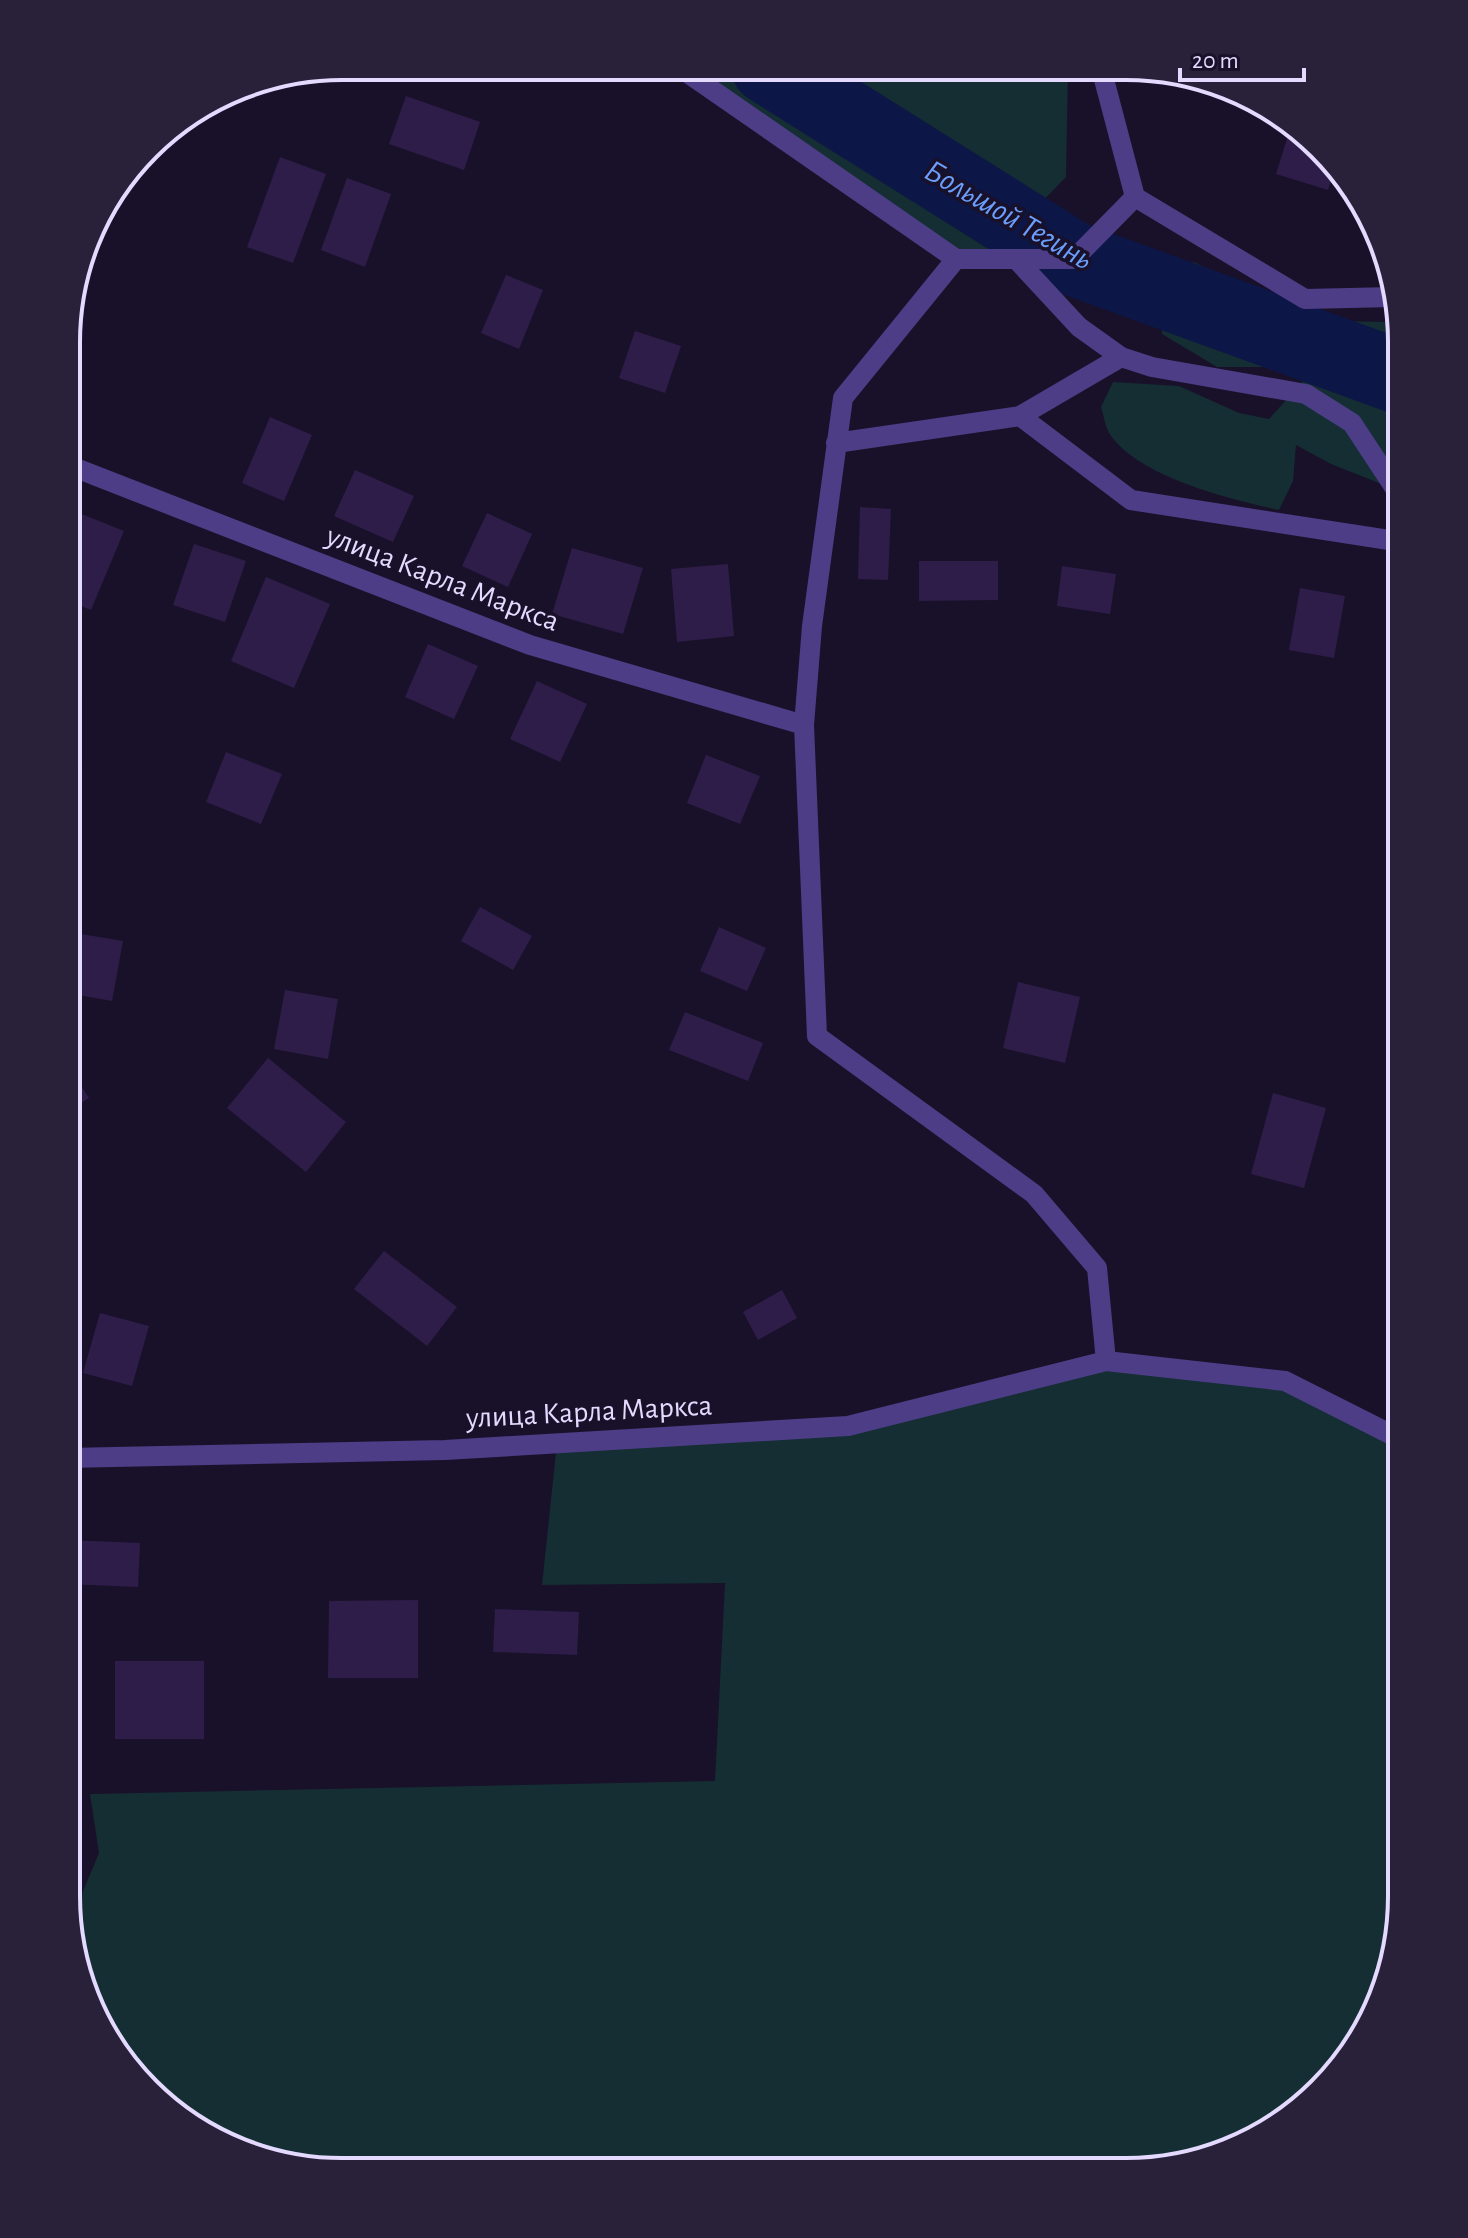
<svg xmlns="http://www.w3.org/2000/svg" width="1468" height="2238" font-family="'Alegreya Sans',sans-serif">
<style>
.green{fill:#142e33}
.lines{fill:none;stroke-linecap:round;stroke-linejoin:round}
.river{stroke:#0c1647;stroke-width:74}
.building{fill:#2e1d49}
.minor{stroke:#4d3d87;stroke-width:20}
.labels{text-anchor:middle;stroke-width:7;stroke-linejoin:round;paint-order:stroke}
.street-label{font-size:30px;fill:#e4d9fe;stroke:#191129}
.water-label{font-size:32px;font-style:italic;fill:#6a9dfc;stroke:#191129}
.rim{fill:none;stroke:#e4d9fe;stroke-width:4}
</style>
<rect width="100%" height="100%" fill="#191129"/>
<path class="green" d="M679 67 1068 68 1066 177 1032 212 1074 259H956Z
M1194 262 1312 321 1398 322 1402 342V492L1331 464 1296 445 1293 481 1279 510C1230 499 1142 478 1111 436 1105 428 1104 416 1101 407L1113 382 1179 386 1239 413 1269 419 1313 370 1291 367H1217L1162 334 1161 270Z
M1106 1361 1285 1381 1402 1440 1401 1915 1387 1985 1345 2064 1232 2151 1127 2172 306 2170 174 2115 87 2002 71 1920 99 1853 90 1794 715 1781 725 1583 542 1585 557 1443 848 1426Z"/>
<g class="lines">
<path class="river" d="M768 67 1074 259 1402 378"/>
</g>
<path class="building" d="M406 96 480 122 464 170 389 144Z
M1292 123 1333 173 1328 190 1276 174Z
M280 157 326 174 293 263 247 247Z
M347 178 391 194 365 267 321 250Z
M506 275 543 290 519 349 481 333Z
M635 331 681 346 665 393 619 378Z
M270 417 312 435 284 501 242 483Z
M355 470 414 496 393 542 334 516Z
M860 507 891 509 888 580 858 579Z
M74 511 124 531 91 610 68 601V526Z
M487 513 532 534 508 587 462 566Z
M194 544 246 561 225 622 173 605Z
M572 548 643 568 623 634 552 614Z
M919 561H998V600L919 601Z
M728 564 734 636 677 642 671 569Z
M1062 566 1116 574 1110 614 1057 606Z
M266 577 330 604 294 688 231 661Z
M1300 588 1345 596 1334 658 1289 650Z
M428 644 478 666 454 719 405 697Z
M537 681 587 704 560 762 510 739Z
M226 752 282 774 261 824 206 802Z
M706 755 760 776 740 824 687 803Z
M480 907 532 936 513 970 461 941Z
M719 927 766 948 747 991 700 971Z
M69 932 123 941 112 1001 67 993Z
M1018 982 1080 997 1065 1063 1003 1048Z
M285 990 338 999 328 1059 274 1049Z
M685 1012 763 1043 748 1081 669 1050Z
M268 1058 346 1122 306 1172 227 1108Z
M67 1065 89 1098 67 1112Z
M1273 1093 1326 1108 1304 1188 1251 1174Z
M384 1251 457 1307 427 1346 354 1289Z
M782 1290 797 1318 758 1340 743 1312Z
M100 1313 149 1326 132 1386 83 1373Z
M67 1540 140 1543 138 1587 66 1584Z
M418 1600V1678H328L329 1601Z
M495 1609 579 1612 577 1655 493 1652Z
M115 1661H204V1739H115Z"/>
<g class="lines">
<path class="minor" d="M679 67 956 259
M1101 68 1135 197 1305 299 1393 297
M956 259 843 398 812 626 804 725 817 1036 1034 1194 1097 1268 1106 1361
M956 259H1074L1135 197
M1016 259 1079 327 1121 357 1152 367 1306 394 1352 423 1402 499
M1020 416 1121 357
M836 443 1020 416 1131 500 1402 542
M68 465 530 645 804 725
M67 1458 445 1450 848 1426 1106 1361 1285 1381 1402 1440"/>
</g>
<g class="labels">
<g class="street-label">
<text transform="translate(443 578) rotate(21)" y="10">улица Карла Маркса</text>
<text transform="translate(589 1411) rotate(-3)" y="10">улица Карла Маркса</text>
</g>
<g class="water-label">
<text transform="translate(1009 214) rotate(30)" y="11">Большой Тегинь</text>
</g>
</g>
<path d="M0 0H1468V2238H0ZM342 80H1126A262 262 0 0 1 1388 342V1896A262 262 0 0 1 1126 2158H342A262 262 0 0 1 80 1896V342A262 262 0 0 1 342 80Z" fill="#29213a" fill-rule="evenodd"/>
<path class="rim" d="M342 80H1126A262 262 0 0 1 1388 342V1896A262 262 0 0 1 1126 2158H342A262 262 0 0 1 80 1896V342A262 262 0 0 1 342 80Z"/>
<path d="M1180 68v12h124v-12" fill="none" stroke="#e4d9fe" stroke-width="4"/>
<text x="1192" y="68" font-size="24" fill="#e4d9fe" stroke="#191129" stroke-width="6" paint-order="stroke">20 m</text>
</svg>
